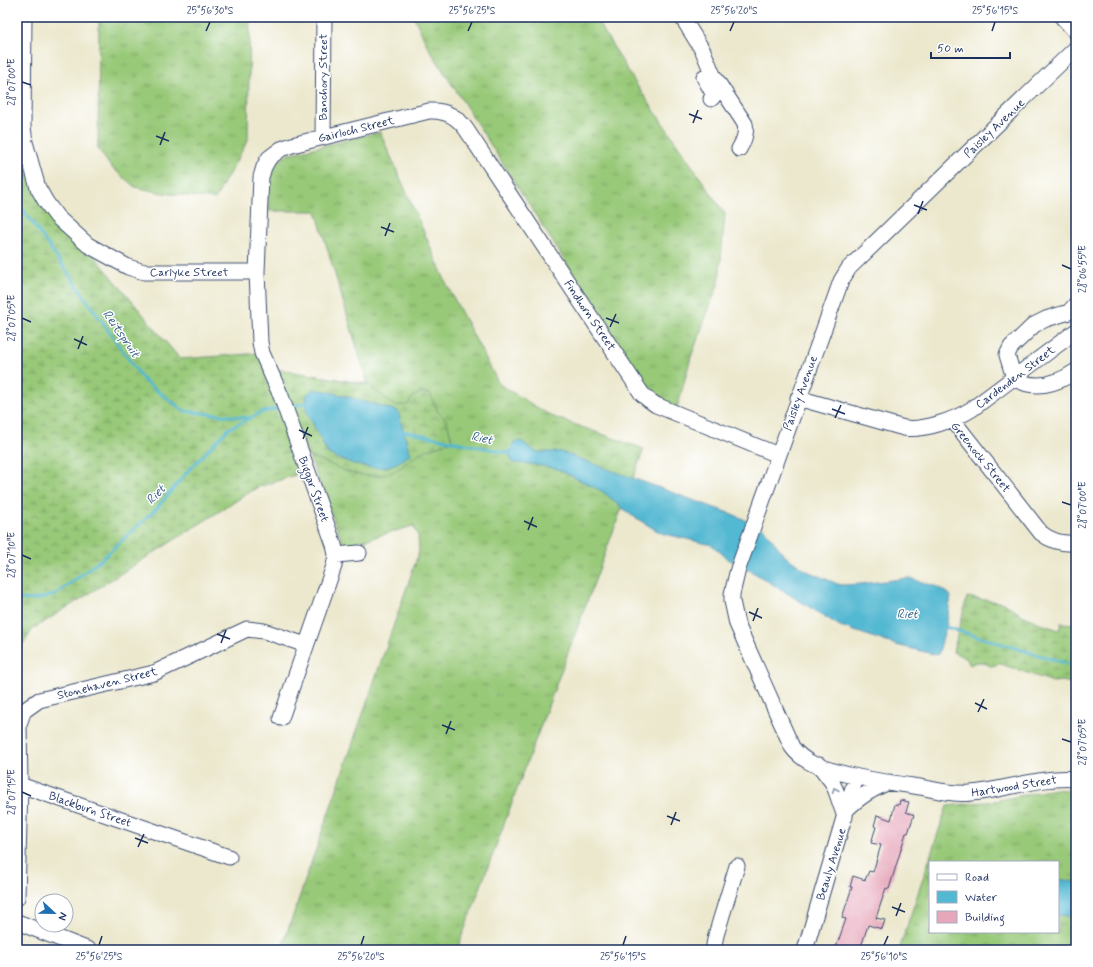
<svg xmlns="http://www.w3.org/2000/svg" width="1093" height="967" font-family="Mynerve,sans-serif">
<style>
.grass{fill:url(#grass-tufts);stroke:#5a7c6b;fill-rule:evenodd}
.wetland{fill:url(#wetland-marsh);stroke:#5a7c6b}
.water{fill:#53b8d2;stroke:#377498}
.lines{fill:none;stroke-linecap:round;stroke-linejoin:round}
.stream{stroke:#53b8d2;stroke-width:3}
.building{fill:#e7a7bb}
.minor-casing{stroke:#3a4b6f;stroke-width:17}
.minor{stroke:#fff;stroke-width:15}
.oneway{stroke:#8d97ae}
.ticks{fill:none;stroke:#1b2f5e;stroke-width:1.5}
.labels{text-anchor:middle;stroke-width:3;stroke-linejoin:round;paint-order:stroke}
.street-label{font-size:12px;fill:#1b2f5e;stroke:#fff}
.water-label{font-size:13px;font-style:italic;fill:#2f5f87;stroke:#fff}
.neatline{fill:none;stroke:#1b2f5e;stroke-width:1.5}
.ticks-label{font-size:10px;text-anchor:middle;fill:#1b2f5e}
</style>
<defs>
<pattern id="grass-tufts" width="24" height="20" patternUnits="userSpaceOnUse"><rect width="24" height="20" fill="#98c978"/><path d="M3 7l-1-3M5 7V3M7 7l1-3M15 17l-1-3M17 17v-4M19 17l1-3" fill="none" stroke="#7ba466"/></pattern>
<pattern id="wetland-marsh" width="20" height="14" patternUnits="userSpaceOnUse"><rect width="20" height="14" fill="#98c978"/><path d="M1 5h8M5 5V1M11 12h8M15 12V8" fill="none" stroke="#7ba466"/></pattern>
</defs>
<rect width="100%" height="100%" fill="#fff"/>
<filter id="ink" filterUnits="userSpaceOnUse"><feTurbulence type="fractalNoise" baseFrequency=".025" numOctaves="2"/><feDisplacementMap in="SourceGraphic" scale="8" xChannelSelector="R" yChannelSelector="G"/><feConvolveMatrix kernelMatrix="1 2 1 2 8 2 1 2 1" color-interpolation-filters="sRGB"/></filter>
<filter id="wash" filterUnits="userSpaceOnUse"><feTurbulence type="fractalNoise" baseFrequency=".012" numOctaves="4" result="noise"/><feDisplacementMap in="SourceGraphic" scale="16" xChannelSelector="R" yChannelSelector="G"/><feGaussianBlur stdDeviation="0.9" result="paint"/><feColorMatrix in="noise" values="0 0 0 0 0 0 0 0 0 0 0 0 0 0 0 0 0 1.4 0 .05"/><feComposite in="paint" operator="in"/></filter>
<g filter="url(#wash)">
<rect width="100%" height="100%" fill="#ece8ce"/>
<path class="grass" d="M99 17H250L248 140 215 199 162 193 135 187 110 166 98 148Z
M414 17H595L636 84 725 214 719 282 691 357 677 408 649 392 428 47Z
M380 132 448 287 499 384 551 416 644 449 457 950H281L419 552 418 535 413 526 344 546 275 369 368 384 316 211H269L267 186 269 173 274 164 289 154Z
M1055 789 1076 791V950H899L947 806 994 801ZM930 862H1058V932H930Z"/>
<path class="wetland" d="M17 152 38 188 180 359 262 353 308 471 258 487 33 629 17 653Z
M275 369 369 385 393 405H408L413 397 421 392 430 394 438 412 447 421 452 441C442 445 430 448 420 453 411 458 403 467 395 471 386 475 371 477 361 475 343 473 328 461 309 457Z
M967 597 1004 603 1022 615 1044 625 1059 630 1061 623 1076 624V684L1062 681 1053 682 1001 664 990 666C983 662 978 660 970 665L966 658 953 652Z"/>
<path class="water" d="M315 389C343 394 370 404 398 411L410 454C406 457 401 461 397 463 374 474 349 463 328 454L306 410 307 394Z
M521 441 536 452H561L737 516 764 529 785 556 807 571 840 585 861 584 909 578 938 587 951 596 946 627 938 655 896 645 840 626 756 574 728 559 712 545 661 533 631 515 602 491 557 469 532 464 513 463 509 453 514 442Z
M1058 879 1076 882V921L1069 916 1058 915Z"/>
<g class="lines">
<path class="stream" d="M17 201 144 381 184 411 249 418
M288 407 306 403
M403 431 509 453
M17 599 33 600 55 595 102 559 157 508 187 472 228 429 262 412 281 408
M946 627 1045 657 1076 666
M1068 950 1070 935 1075 920"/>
</g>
<g id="blocks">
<path class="building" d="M900 800 909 802 906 812 914 815 908 833H906L889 889 886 888 876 918 885 920 882 929 868 925 860 950H835L846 919 842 918 852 887H850L853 876 865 880 869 871 873 872 881 845 871 843 876 827 874 826 877 815 891 820 895 804 899 805Z"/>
</g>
</g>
<g filter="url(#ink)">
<use href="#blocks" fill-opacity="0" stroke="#3a4b6f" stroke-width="1"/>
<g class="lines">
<g class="minor-casing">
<path id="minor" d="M24 17 23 127 25 142 38 188 46 202 57 217 88 245 128 267 144 272H257
M682 17 703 51 713 75 745 124C747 133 744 141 739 149
M1062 17 1076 32
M1076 48 849 268 841 281 738 569 732 594V601L737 624 792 747C797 754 805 760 813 764 845 777 885 782 920 787 936 790 954 795 971 793 1006 790 1040 776 1076 779
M704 77 714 95 713 97 711 99
M323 137 324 17
M1076 304 1069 312 1046 319 1034 325 1011 347 1007 355 1014 378C1034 391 1057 384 1076 371
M798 398 904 428C924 431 954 420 972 409L1076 331
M952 419 1041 533C1052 542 1063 544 1076 543
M336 555 359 553
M281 718 334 566 336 555 334 545 281 396 262 353 260 342 257 272 261 177 264 167 269 158 281 149 292 145 429 111C445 110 457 116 466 129L642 394 649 400 656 405 778 455
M819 765 832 782 836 791 845 817
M20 785 229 857
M847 809C862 795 871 790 889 782
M17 898 20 785 19 725 22 715 25 710 39 700 154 673 247 629 264 631 306 645
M17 922 89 950
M715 950 714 945 716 935 737 866
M805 950 856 777"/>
</g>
<use href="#minor" class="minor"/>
</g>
<defs><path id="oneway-chevron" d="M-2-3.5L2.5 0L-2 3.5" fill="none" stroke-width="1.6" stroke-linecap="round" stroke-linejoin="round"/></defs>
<use class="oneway" href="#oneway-chevron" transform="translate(835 790) rotate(-113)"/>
</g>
<path class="ticks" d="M206 31 210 22M468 31 472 22M730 31 734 22M992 31 995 22M22 82 31 85M689 114 702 119M693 123 698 110M156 136 169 141M160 145 165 132M914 205 927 210M918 214 923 201M381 227 394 232M385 236 390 223M1062 265 1071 269M22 318 31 322M606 318 619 323M610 327 616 314M74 339 87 345M78 349 83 336M832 409 845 414M835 418 841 405M299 430 312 436M303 439 308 427M1062 502 1071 505M524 521 537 527M528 530 533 517M22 555 31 559M749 612 762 618M753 621 758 608M217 634 230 639M221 643 226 630M975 703 987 709M978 712 984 699M442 725 455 730M446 734 451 721M1062 739 1071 742M22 792 31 796M667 816 680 821M671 825 676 812M135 838 148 843M138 847 144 834M892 907 905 912M896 916 901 903M99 945 102 936M361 945 364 936M623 945 626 936M884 945 888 936"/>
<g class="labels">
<g class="street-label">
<text transform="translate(323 77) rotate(-90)" y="4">Banchory Street</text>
<text transform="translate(994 128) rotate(-44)" y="4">Paisley Avenue</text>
<text transform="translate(356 129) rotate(-14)" y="4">Gairloch Street</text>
<text x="189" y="276">Carlyke Street</text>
<text transform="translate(590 315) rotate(56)" y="4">Findhorn Street</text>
<text transform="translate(1015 377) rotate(-37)" y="4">Cardenden Street</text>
<text transform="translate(800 393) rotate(-70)" y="4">Paisley Avenue</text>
<text transform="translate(981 457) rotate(51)" y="4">Greenock Street</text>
<text transform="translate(314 489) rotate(70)" y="4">Biggar Street</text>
<text transform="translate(107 683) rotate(-14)" y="4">Stonehaven Street</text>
<text transform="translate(1014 786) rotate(-9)" y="4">Hartwood Street</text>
<text transform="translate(90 809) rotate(19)" y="4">Blackburn Street</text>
<text transform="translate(831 864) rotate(-73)" y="4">Beauly Avenue</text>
</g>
<g class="water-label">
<text transform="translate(122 333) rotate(55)" y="5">Reitspruit</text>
<text transform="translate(482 437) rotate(12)" y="5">Riet</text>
<text transform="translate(155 494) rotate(-46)" y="5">Riet</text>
<text x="907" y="618">Riet</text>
</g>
</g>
<rect width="1093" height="967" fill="none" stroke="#fff" stroke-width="44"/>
<rect x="929" y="861" width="130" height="72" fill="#ffffff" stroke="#a4acbf"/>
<rect x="937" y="874" width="20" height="6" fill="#ffffff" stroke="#a4acbf"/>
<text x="965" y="881" font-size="12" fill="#1b2f5e">Road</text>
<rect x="937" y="891" width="20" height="12" fill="#53b8d2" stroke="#a4acbf"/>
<text x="965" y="901" font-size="12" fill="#1b2f5e">Water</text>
<rect x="937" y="911" width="20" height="12" fill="#e7a7bb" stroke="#a4acbf"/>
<text x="965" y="921" font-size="12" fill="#1b2f5e">Building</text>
<g transform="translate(54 913) rotate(112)"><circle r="19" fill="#ffffff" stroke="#a4acbf"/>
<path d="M0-3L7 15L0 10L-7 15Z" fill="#1f6fb2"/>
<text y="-6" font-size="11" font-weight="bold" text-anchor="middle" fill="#1b2f5e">N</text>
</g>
<path d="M931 52v6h79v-6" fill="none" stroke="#1b2f5e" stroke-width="2"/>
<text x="937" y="52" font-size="12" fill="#1b2f5e" stroke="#ffffff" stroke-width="3" paint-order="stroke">50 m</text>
<rect x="22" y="22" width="1049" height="923" class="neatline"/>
<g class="ticks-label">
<text x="210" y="14">25°56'30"S</text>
<text x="472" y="14">25°56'25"S</text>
<text x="734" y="14">25°56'20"S</text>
<text x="995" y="14">25°56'15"S</text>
<text transform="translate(11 82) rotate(-90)" y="4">28°07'00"E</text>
<text transform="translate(1082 269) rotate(-90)" y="4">28°06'55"E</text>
<text transform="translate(11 318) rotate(-90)" y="4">28°07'05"E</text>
<text transform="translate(1082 505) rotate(-90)" y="4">28°07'00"E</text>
<text transform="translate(11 555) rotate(-90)" y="4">28°07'10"E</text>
<text transform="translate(1082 742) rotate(-90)" y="4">28°07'05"E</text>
<text transform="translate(11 792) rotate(-90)" y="4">28°07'15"E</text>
<text x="99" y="960">25°56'25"S</text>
<text x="361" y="960">25°56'20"S</text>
<text x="623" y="960">25°56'15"S</text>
<text x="884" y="960">25°56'10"S</text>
</g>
</svg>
